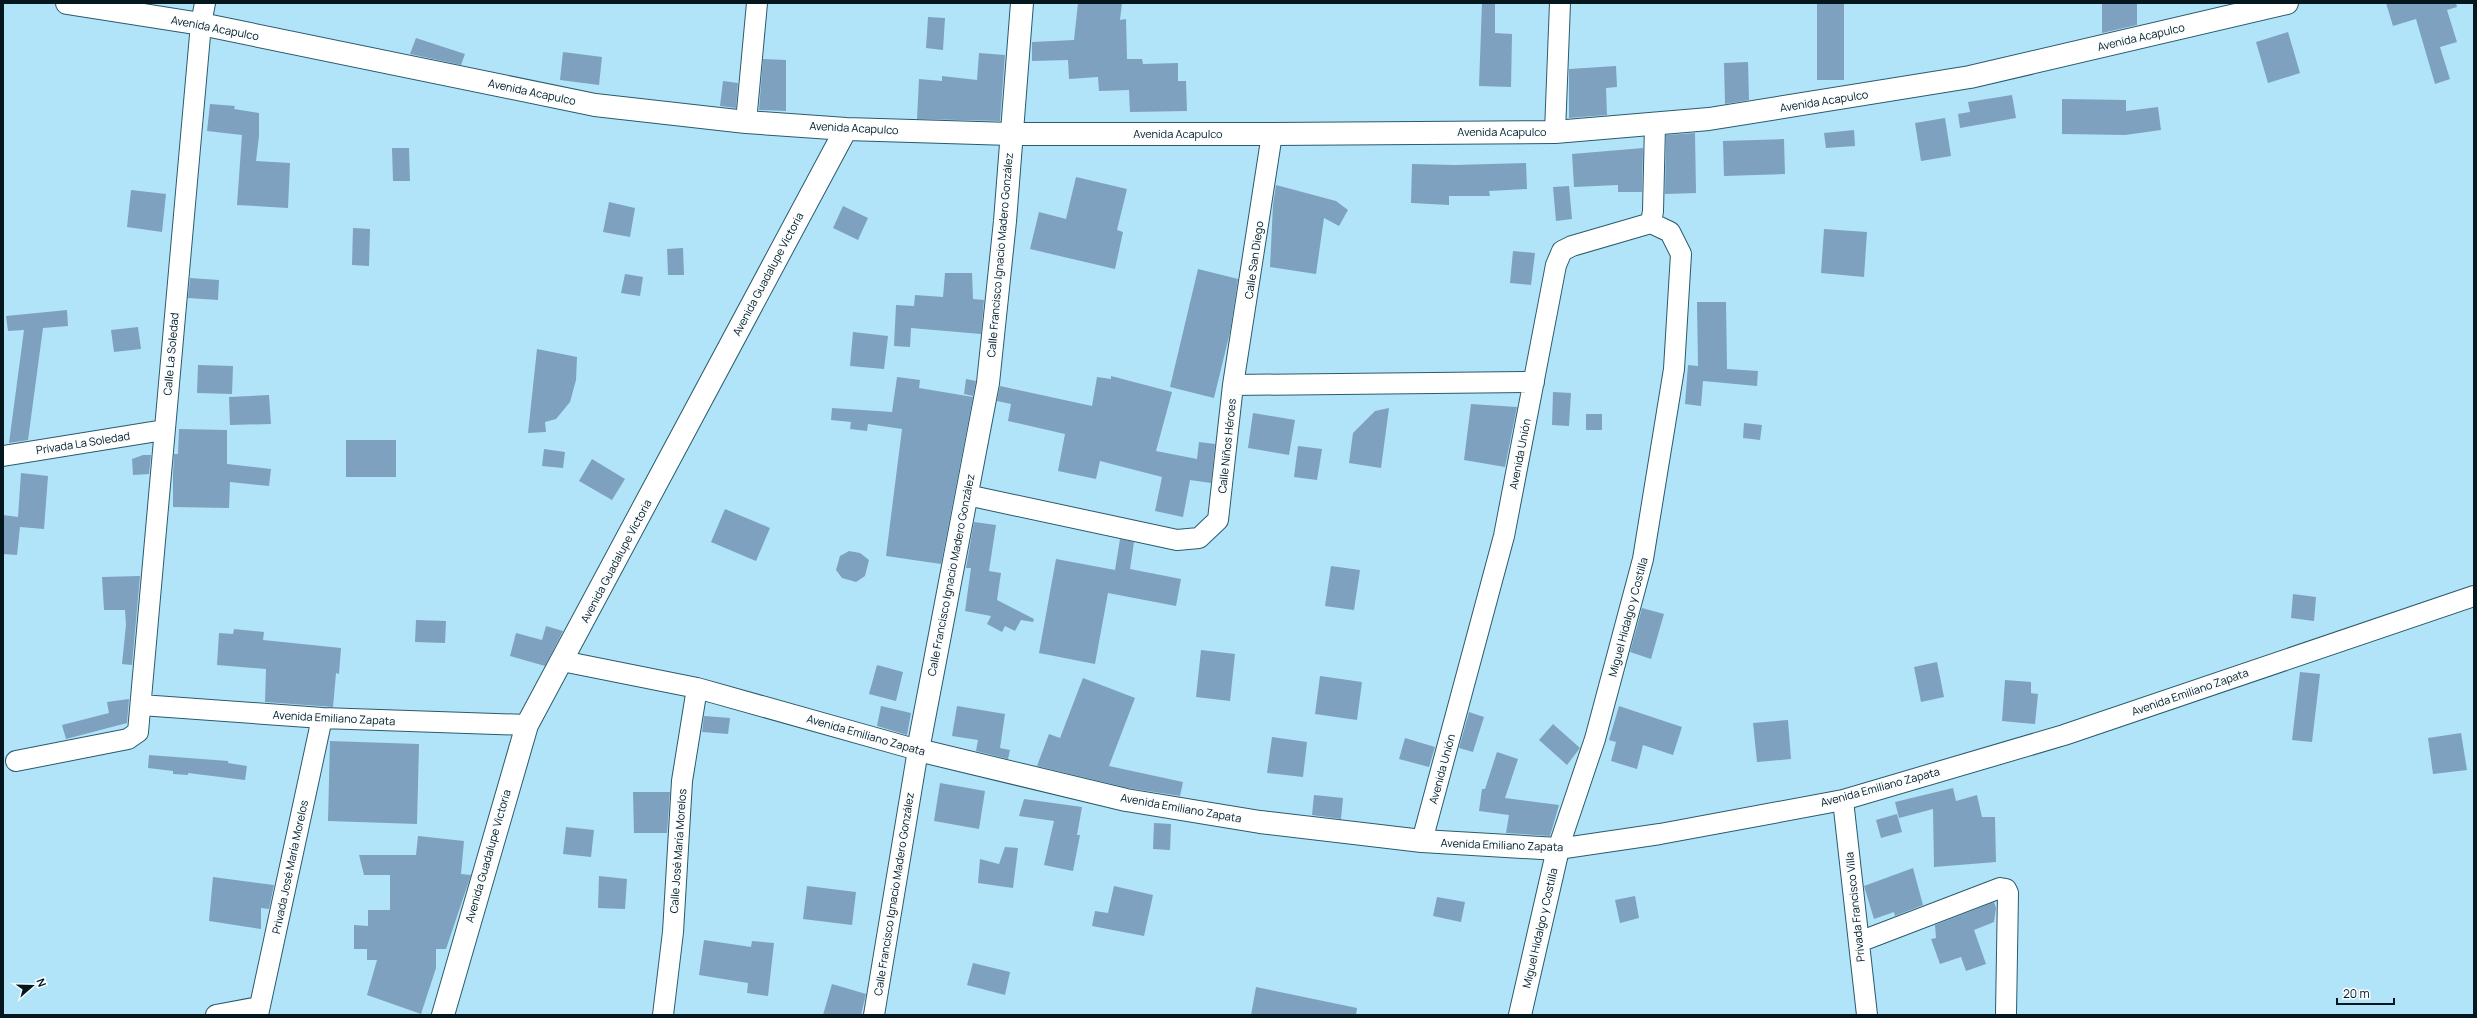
<svg xmlns="http://www.w3.org/2000/svg" width="2477" height="1018" font-family="Manrope,sans-serif">
<style>
.building{fill:#7ea1c0}
.lines{fill:none;stroke-linecap:round;stroke-linejoin:round}
.minor-casing{stroke:#2a5b6d;stroke-width:22}
.tertiary-casing{stroke:#2a5b6d;stroke-width:24}
.minor{stroke:#fff;stroke-width:20}
.tertiary{stroke:#fff;stroke-width:22}
.labels{text-anchor:middle;stroke-width:3;stroke-linejoin:round;paint-order:stroke}
.street-label{font-size:11px;fill:#04171e;stroke:#f8fdff}
</style>
<rect width="100%" height="100%" fill="#b1e4f9"/>
<path class="building" d="M1078 3H1122L1120 20 1126 19 1127 59H1142L1143 64 1178 63V81H1186L1187 111 1130 112 1129 90 1099 91 1098 77 1069 79 1068 60 1032 61V42L1074 40Z
M1482 3H1495V33L1512 34 1511 87 1479 86Z
M1817 3H1844V80H1817Z
M2102 3H2137V25L2102 33Z
M2386 3H2456L2457 7 2447 10 2457 42 2440 47 2450 79 2435 84 2416 19 2393 26Z
M928 17 945 18 943 50 926 48Z
M2288 32 2300 73 2268 83 2256 42Z
M416 38 465 54 461 65 410 54Z
M563 52 602 57 599 85 560 80Z
M979 53 1005 55 1000 121 917 119 919 79 942 81V76L977 80Z
M763 59 786 60V111L759 110Z
M1748 62 1749 100 1725 104 1724 63Z
M1616 66 1617 87 1606 88 1607 115 1569 118V69Z
M723 81 738 83 736 108 720 106Z
M2012 95 2016 118 1960 128 1958 114 1970 112 1968 102Z
M2062 99 2126 100V111L2158 107 2161 130 2125 135 2062 134Z
M210 104 235 106 234 109 259 113V136L256 161 290 163 288 208 237 205 242 135 207 131Z
M1945 118 1951 156 1921 161 1915 123Z
M1854 130 1855 146 1826 148 1824 133Z
M1695 133 1696 193 1665 194 1666 135Z
M1784 139 1785 174 1724 176 1723 141Z
M392 148H409L410 181H393Z
M1643 148 1642 192H1618V185L1574 187 1572 154Z
M1526 163 1527 189 1489 191 1490 196H1449V205L1411 203 1412 164 1454 165Z
M1076 177 1127 189 1117 230 1123 232 1115 269 1030 249 1039 212 1066 219Z
M1276 185 1336 201 1348 210 1339 226 1324 218 1316 274 1270 267 1273 205Z
M1569 186 1572 219 1556 221 1553 187Z
M131 190 166 194 162 232 127 227Z
M609 202 635 208 630 237 603 232Z
M843 206 868 218 858 240 833 228Z
M353 228 370 229 369 266 352 265Z
M1824 229 1867 232 1864 277 1821 273Z
M683 248 684 275H668L667 249Z
M1513 251 1535 253 1531 285 1510 283Z
M1198 269 1238 279 1230 332 1214 398 1170 387Z
M945 273H972L973 299 984 300 981 334 911 328 910 347 894 346 896 305 914 306 915 295 943 297Z
M625 274 643 277 640 296 621 293Z
M190 278 219 280 218 300 188 298Z
M1697 302H1726L1727 369 1758 371 1757 386 1703 381 1701 406 1685 404 1688 365 1698 366Z
M67 310 68 326 43 328 28 440 9 443 24 330 8 331 6 316Z
M138 327 141 349 114 352 111 330Z
M853 332 888 336 884 369 850 366Z
M537 349 577 357 576 380 570 402 556 419 545 422 546 432 528 433Z
M198 365 233 366 232 394 197 393Z
M1111 376 1172 392 1156 451 1197 459 1199 442 1215 444 1211 483 1190 480 1183 517 1155 511 1162 477 1100 461 1096 479 1058 471 1065 434 1008 421 1011 404 997 401 1000 386 1092 406 1097 377 1111 379Z
M897 377 920 380 919 388 973 397 941 564 886 556 902 429 868 424 867 431 850 429 851 422 831 420 832 408 892 412Z
M966 379 976 381 973 396 964 394Z
M1553 392 1571 393 1569 426 1552 425Z
M269 395 271 424 230 425 229 397Z
M1471 404 1517 407 1505 467 1464 460Z
M1389 408 1381 468 1349 463 1353 433 1375 411Z
M1253 413 1295 420 1289 455 1248 448Z
M1586 414H1602V430H1586Z
M1744 423 1762 425 1760 440 1743 438Z
M179 429 227 430V464L271 469 269 486 230 482 229 508 173 507V474L174 454H178Z
M346 440H396V477H346Z
M1298 446 1322 449 1317 480 1294 477Z
M544 449 565 452 563 468 542 466Z
M143 455H151L149 474 133 475 132 459Z
M592 459 625 479 612 500 579 481Z
M21 473 48 476 44 529 20 527 17 555 3 554V515L18 517Z
M725 509 770 528 756 561 711 542Z
M974 522 996 525 989 571 1001 573 997 600 1034 619 1033 622 1021 620 1015 631 1005 626 1002 632 987 624 991 616 965 611 971 568H966Z
M1120 539 1134 542 1130 569 1181 579 1176 606 1108 593 1095 664 1039 653 1056 559 1115 570Z
M849 551 860 553 869 560 865 576 856 582 842 578 836 570 840 556Z
M1331 566 1360 570 1354 610 1325 606Z
M140 576 132 665 122 664 126 625 125 610H104L102 577Z
M2293 594 2316 597 2314 621 2291 618Z
M1642 608 1664 614 1651 659 1630 652Z
M416 620 446 621 445 643 415 642Z
M546 626 563 631 545 666 510 656 516 633 542 640Z
M234 629 264 632 263 640 341 648 339 674 336 673 333 707 265 702 266 669 217 665 219 633 233 634Z
M1201 650 1235 654 1230 701 1196 697Z
M1937 662 1944 697 1921 702 1914 667Z
M877 665 903 672 896 701 869 694Z
M2300 672 2320 674 2312 742 2292 740Z
M1320 676 1362 682 1357 720 1315 714Z
M1083 678 1135 698 1109 766 1183 782 1180 796 1128 788 1037 766 1049 734 1060 738Z
M2005 680 2031 682V693L2038 694 2035 724 2002 721Z
M129 699 127 723 66 739 62 725 109 713 107 702Z
M881 706 911 713 907 735 877 726Z
M957 706 1005 714 1000 748 1010 750 1008 759 976 751 978 740 952 736Z
M1619 706 1682 727 1673 755 1643 745 1637 769 1611 761 1616 742 1609 740Z
M1469 712 1484 717 1473 752 1459 748Z
M704 716 730 718 728 734 702 732Z
M1788 720 1791 759 1757 762 1753 723Z
M1553 724 1580 748 1567 765 1539 740Z
M2461 733 2467 770 2433 774 2428 738Z
M1272 737 1307 742 1303 777 1267 773Z
M1405 738 1435 747 1429 767 1399 759Z
M330 741 419 744 417 824 328 821Z
M1497 752 1518 759 1505 798 1559 805 1550 836 1506 833 1509 815 1479 811 1482 789H1485Z
M149 755 228 761V763L247 766 245 780 188 773V775L173 774V771L148 768Z
M940 783 985 791 979 829 934 821Z
M1953 788 1956 801 1977 795 1982 817H1995L1996 862 1934 867 1933 809 1899 818 1895 802Z
M633 792H670L667 833H634Z
M1314 795 1343 798 1341 819 1312 815Z
M1024 799 1082 807 1077 835H1080L1073 871 1044 865 1054 821 1019 816Z
M1897 814 1902 832 1881 838 1876 820Z
M1154 823 1171 824 1170 850 1153 849Z
M566 827 594 830 591 857 563 854Z
M418 836 464 841 461 874 471 875 446 949H436V968L421 1014 367 995 377 960H367V949H354V925L368 926V910H390V875H364L359 855H416Z
M1005 847 1018 848 1013 888 978 883 980 859 999 864Z
M1913 868 1923 905 1895 916 1894 912 1874 919 1864 886Z
M599 876 627 879 625 909 598 908Z
M213 877 274 885 269 909 261 908V929L209 921Z
M807 886 856 892 852 925 803 919Z
M1114 886 1153 895 1144 936 1092 926 1095 911 1108 913Z
M1635 896 1639 918 1620 923 1615 900Z
M1437 897 1465 902 1461 922 1433 916Z
M1994 902 1996 908 1994 922 1974 930 1986 964 1966 971 1961 957 1940 964 1931 939 1936 938 1935 925Z
M704 940 751 947 752 941 774 943 768 996 747 993 748 983 699 975Z
M973 963 1010 972 1005 995 967 985Z
M832 984 866 994 861 1015H823Z
M1256 987 1357 1008 1356 1015H1251Z"/>
<g class="lines">
<g class="minor-casing">
<path id="minor" d="M746 122 757 3
M1555 132 1560 3
M1651 223 1670 232 1681 254 1674 369 1643 559 1595 739 1558 849 1660 834 1843 800 2064 735 2474 596
M1651 223 1653 211 1655 125
M1233 385 1534 382
M3 456 164 430
M967 495 1177 540 1199 538 1218 520 1233 385 1272 134
M562 661 697 688 918 750 874 1015
M141 705 322 718 527 725
M16 761 128 739 138 732 201 24 205 3
M1843 800 1867 1015
M1422 841 1504 536 1556 265 1562 251 1572 246 1651 223
M1859 942 2000 888 2006 889 2008 893 2006 1013
M216 1015 259 1007
M258 1015 322 718
M663 1015 673 932 682 781 697 688"/>
</g>
<g class="tertiary-casing">
<path id="tertiary" d="M67 3 201 24 595 105 746 122 846 129 1011 134H1272L1555 132 1709 119 1970 77 2287 3
M1022 3 1005 221 988 383 918 750 1126 800 1260 822 1422 841 1558 849 1520 1015
M443 1015 527 725 846 129"/>
</g>
<use href="#minor" class="minor"/>
<use href="#tertiary" class="tertiary"/>
</g>
<g class="labels">
<g class="street-label">
<text transform="translate(215 28) rotate(11)" y="4">Avenida Acapulco</text>
<text transform="translate(2141 37) rotate(-13)" y="4">Avenida Acapulco</text>
<text transform="translate(532 92) rotate(12)" y="4">Avenida Acapulco</text>
<text transform="translate(1824 101) rotate(-9)" y="4">Avenida Acapulco</text>
<text transform="translate(854 128) rotate(3)" y="4">Avenida Acapulco</text>
<text x="1502" y="136">Avenida Acapulco</text>
<text x="1178" y="138">Avenida Acapulco</text>
<text transform="translate(1000 255) rotate(-85)" y="4">Calle Francisco Ignacio Madero González</text>
<text transform="translate(1254 260) rotate(-82)" y="4">Calle San Diego</text>
<text transform="translate(768 274) rotate(-62)" y="4">Avenida Guadalupe Victoria</text>
<text transform="translate(171 354) rotate(-85)" y="4">Calle La Soledad</text>
<text transform="translate(83 443) rotate(-9)" y="4">Privada La Soledad</text>
<text transform="translate(1227 446) rotate(-84)" y="4">Calle Niños Héroes</text>
<text transform="translate(1520 454) rotate(-79)" y="4">Avenida Unión</text>
<text transform="translate(616 561) rotate(-62)" y="4">Avenida Guadalupe Victoria</text>
<text transform="translate(951 575) rotate(-79)" y="4">Calle Francisco Ignacio Madero González</text>
<text transform="translate(1628 617) rotate(-75)" y="4">Miguel Hidalgo y Costilla</text>
<text transform="translate(2190 692) rotate(-19)" y="4">Avenida Emiliano Zapata</text>
<text transform="translate(334 718) rotate(3)" y="4">Avenida Emiliano Zapata</text>
<text transform="translate(866 735) rotate(16)" y="4">Avenida Emiliano Zapata</text>
<text transform="translate(1442 769) rotate(-75)" y="4">Avenida Unión</text>
<text transform="translate(1880 787) rotate(-15)" y="4">Avenida Emiliano Zapata</text>
<text transform="translate(1181 808) rotate(10)" y="4">Avenida Emiliano Zapata</text>
<text transform="translate(1502 845) rotate(2)" y="4">Avenida Emiliano Zapata</text>
<text transform="translate(678 851) rotate(-86)" y="4">Calle José María Morelos</text>
<text transform="translate(488 856) rotate(-74)" y="4">Avenida Guadalupe Victoria</text>
<text transform="translate(290 867) rotate(-78)" y="4">Privada José María Morelos</text>
<text transform="translate(894 894) rotate(-81)" y="4">Calle Francisco Ignacio Madero González</text>
<text transform="translate(1855 907) rotate(-96)" y="4">Privada Francisco Villa</text>
<text transform="translate(1540 928) rotate(-77)" y="4">Miguel Hidalgo y Costilla</text>
</g>
</g>
<rect width="2477" height="1018" fill="none" stroke="#04171e" stroke-width="8"/>
<g transform="translate(32 986) rotate(70)" stroke="#f8fdff" stroke-width="3" paint-order="stroke">
<path d="M0-3L7 15L0 10L-7 15Z" fill="#04171e"/>
<text y="-6" font-size="11" font-weight="bold" text-anchor="middle" fill="#04171e">N</text>
</g>
<path d="M2337 998v6h57v-6" fill="none" stroke="#04171e" stroke-width="2"/>
<text x="2343" y="998" font-size="12" fill="#04171e" stroke="#f8fdff" stroke-width="3" paint-order="stroke">20 m</text>
</svg>
